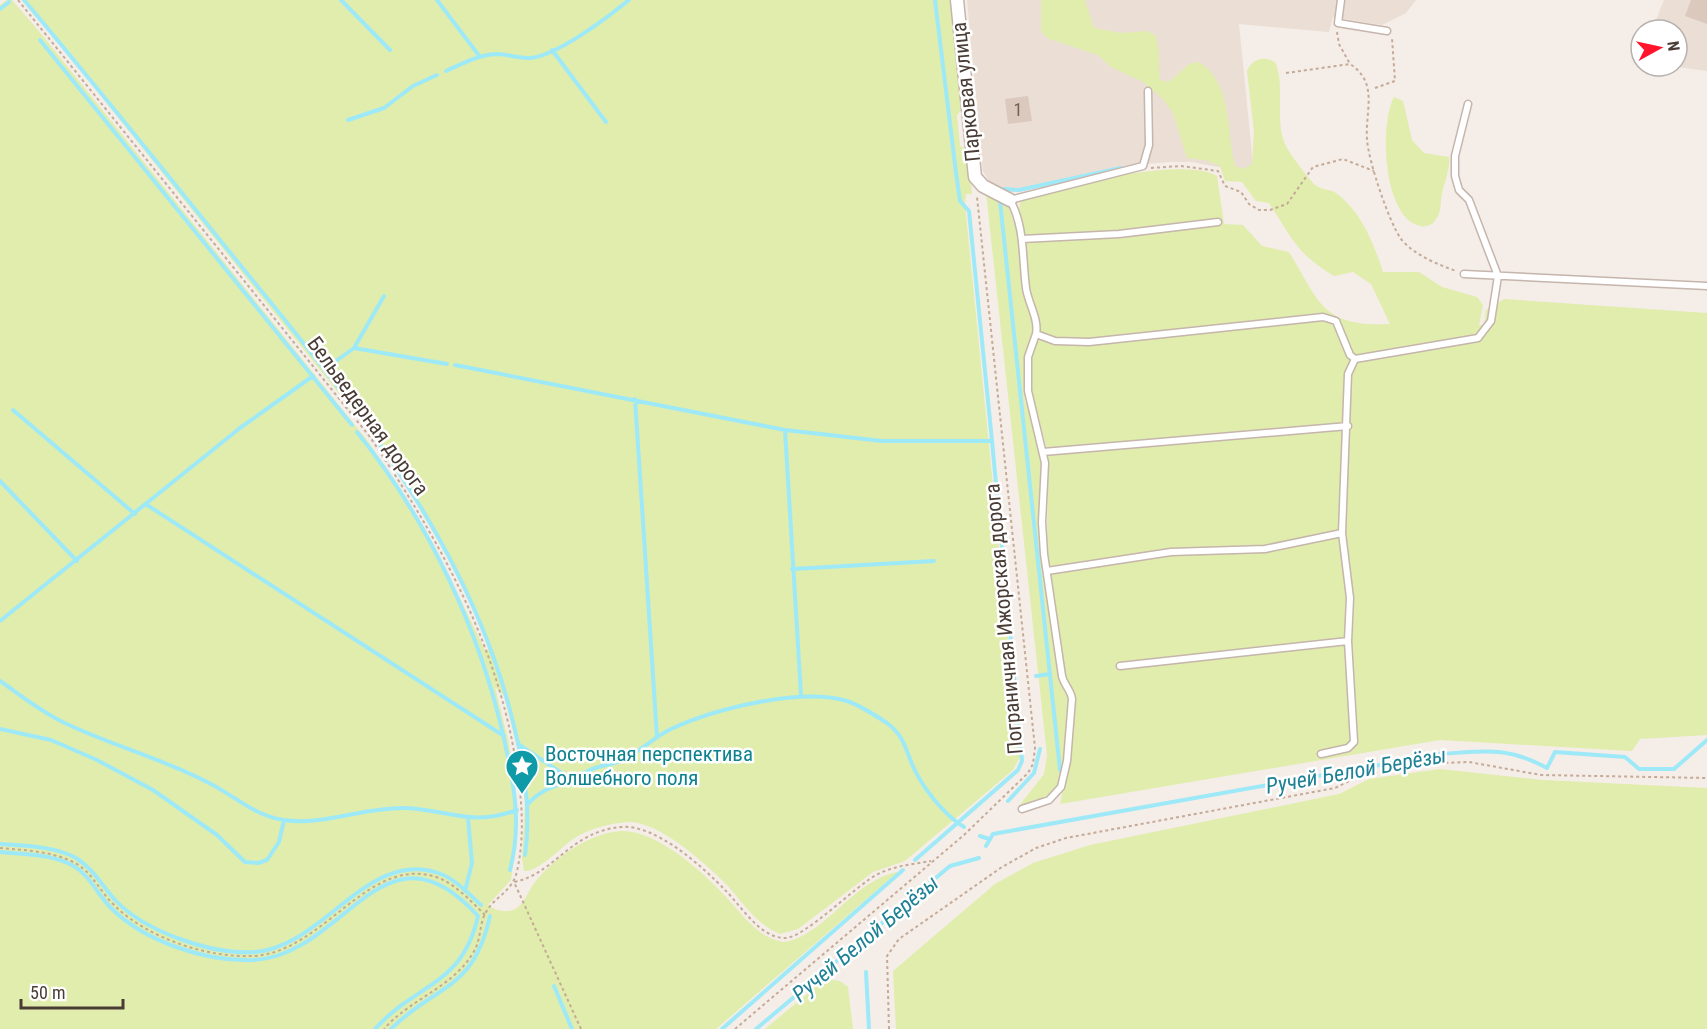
<svg xmlns="http://www.w3.org/2000/svg" width="1707" height="1029" font-family="'Roboto Condensed',sans-serif">
<style>
.residential{fill:#eaded5}
.green{fill:#e0edac}
.lines{fill:none;stroke-linecap:round;stroke-linejoin:round}
.stream{stroke:#9ee9f8;stroke-width:4}
.building{fill:#dbc9be}
.lane-casing{stroke:#c5b5ac;stroke-width:9}
.street-casing{stroke:#c5b5ac;stroke-width:15}
.path{stroke:#c5aa98;stroke-width:2;stroke-dasharray:3 3;stroke-linecap:butt}
.lane{stroke:#fff;stroke-width:6}
.street{stroke:#fff;stroke-width:12}
.labels{text-anchor:middle;stroke-width:5;stroke-linejoin:round;paint-order:stroke}
.number-label{font-size:18px;fill:#6e5f57}
.street-label{font-size:21px;fill:#493c35;stroke:#fff}
.culture-label{font-size:21px;fill:#0d838f;stroke:#fff;text-anchor:start}
.water-label{font-size:22px;font-style:italic;fill:#1e8195;stroke:#fff}
</style>
<rect width="100%" height="100%" fill="#f5ede7"/>
<path class="residential" d="M967 0H1416L1406 13 1382 25 1333 17 1329 32 1239 24 1254 174 1192 162H1170L1147 164 1012 192 991 185 983 171Z
M1664 0H1707V71L1670 66H1677V30H1652Z"/>
<path class="green" d="M7 0H12L43 36 367 440 404 494 436 549 485 650 489 649 487 642C458 570 419 505 376 440L24 0H953L963 108 957 115 960 146 968 150 972 194H966L965 204 1019 748 1020 757 1013 770 905 861 873 872 798 929 780 934C757 925 743 903 727 885 705 863 660 822 629 822 611 823 592 828 576 837 563 845 538 873 524 871L522 859 525 802 520 759 504 696 495 687 509 743 518 822 511 880 488 905C494 910 505 913 513 910 525 905 528 890 536 881 555 857 590 833 621 831 657 830 703 872 727 898 743 915 758 938 783 942 823 938 854 879 898 872L716 1029H0V5Z
M1041 0H1085L1094 28 1121 33 1147 31 1155 35C1161 49 1158 64 1160 80L1169 82 1189 64 1199 62C1233 83 1226 131 1235 166L1244 169 1252 164 1254 132 1247 71C1253 58 1263 56 1275 62 1286 87 1274 119 1285 144 1288 152 1309 179 1315 185 1321 190 1330 189 1336 193 1361 211 1374 244 1383 272H1419L1442 287 1477 297 1483 305 1479 325H1484L1486 310 1504 299 1707 313V735L1640 739 1632 751 1440 740 1060 804 1070 758 1074 700V692L1065 679 1047 545 1048 453 1031 389 1032 351 1040 329 1028 284 1026 241 1019 212 1020 202C1057 186 1183 156 1217 176L1224 224 1243 225 1262 246 1289 252C1320 303 1322 327 1390 324L1371 284 1353 272 1334 276C1296 253 1292 238 1269 203L1256 201 1242 182 1225 181 1220 166 1205 160 1187 158 1173 113 1163 99 1143 82 1111 67 1098 55 1047 38 1041 31Z
M1394 97 1403 101 1412 140 1424 153 1449 157C1450 170 1445 180 1442 193 1440 202 1442 211 1436 219 1433 225 1427 227 1420 226 1383 218 1379 125 1394 97Z
M986 192 1008 204 1019 239 1024 291 1034 329 1025 356 1024 377 1025 401 1033 422 1042 463 1039 522 1041 554 1061 685 1069 694 1065 755 1058 786 1044 799 1019 806 1044 774 1047 755Z
M1440 769 1543 780 1707 788V1029H896L893 971 995 884 1033 863 1090 845 1339 794 1369 779Z
M825 979 840 981 848 987 853 1029H765Z"/>
<g class="lines">
<path class="stream" d="M24 0C92 81 158 163 224 245 341 389 464 531 511 714 523 760 532 807 525 855
M341 0 390 50
M437 0 480 57
M935 0 956 173 960 201 969 211 992 441
M0 9 9 2
M40 40 352 425
M552 50 606 122
M446 71C462 64 480 54 498 54 509 55 520 58 530 58 557 56 608 17 629 0
M348 120 384 108 413 86 437 75
M1004 189 1019 190 1121 168
M1000 201 1060 770
M354 348 447 364
M455 365 785 430 882 441H992L1022 761 1018 770 915 860
M325 369 354 348 384 296
M635 399 657 737
M13 410 135 514
M785 430 801 695
M357 432C428 520 480 630 504 739 514 783 522 825 510 870
M0 481 77 561
M147 505 504 736
M792 569 934 561
M0 621 240 428 313 376
M1036 676 1050 674
M0 681C22 696 44 714 69 725 114 746 163 759 207 782 234 795 254 816 284 820 323 826 363 807 405 808 451 810 469 827 517 810
M0 729 51 740 97 760 153 790 217 835 245 862 258 863 267 860 279 842 284 820
M518 744 572 780
M1008 801 1034 773 1040 749
M528 804C541 789 554 787 571 780 579 777 586 771 595 768 604 765 616 764 625 759 641 751 654 737 671 729 714 709 801 687 847 701 861 706 875 715 887 723 903 735 905 747 912 764 921 786 944 815 964 827
M980 836 989 839
M0 844C25 846 54 846 76 858 94 869 102 886 116 901 146 932 212 955 255 952 324 947 369 846 441 874 456 880 469 894 481 905
M986 846 993 834 1441 754C1486 751 1506 746 1547 768L1555 752 1625 757 1639 769H1674L1707 740
M0 852C23 854 50 854 72 865 90 875 97 894 111 908 145 942 207 962 254 960 346 955 384 812 478 916 462 987 417 982 375 1029
M465 891 472 863 468 818
M866 972 869 1029
M554 986 572 1029
M391 1029C437 983 473 992 490 916
M722 1029 903 870
M756 1029 950 866 979 858"/>
</g>
<path class="building" d="M1691 0H1707V24L1685 16Z
M1028 96 1032 121 1008 124 1005 99Z"/>
<g class="lines">
<g class="lane-casing">
<path id="lane" d="M1341 0 1338 23 1387 31
M1148 91 1149 145 1143 166 1010 200C1025 227 1022 258 1026 288 1028 303 1039 319 1036 334L1055 341 1089 342 1323 317 1336 321 1350 355 1355 359 1478 338 1491 321 1498 276 1469 200 1459 190 1455 176V156L1468 104
M1022 239 1119 234 1218 222
M1464 274 1707 286
M1043 452 1348 426
M1047 571 1171 552 1265 549 1342 533
M1120 666 1348 641
M1321 754 1348 748 1354 742 1348 641 1350 598 1342 533 1348 374 1355 359
M1022 809 1049 800 1061 787 1067 761 1072 699C1071 690 1064 685 1062 676L1044 554 1042 522 1045 463 1028 391V357L1036 334"/>
</g>
<g class="street-casing">
<path id="street" d="M957 0 975 177 983 186 1010 200"/>
</g>
<path class="path" d="M18 0 370 437C438 538 497 642 516 763 522 798 525 836 517 871 513 892 493 897 485 914 479 926 481 941 473 953 452 988 410 999 384 1029
M1337 32 1339 44 1350 64
M1286 73 1350 64C1379 83 1365 110 1367 139 1368 160 1389 222 1401 239 1414 255 1437 264 1456 271
M1375 88 1395 81 1392 38
M1151 168 1181 166 1218 171 1225 186 1241 192 1249 204 1259 210H1270L1287 204 1313 167 1343 159 1374 171
M0 848C24 850 49 851 71 861 92 870 99 891 115 906 148 938 207 958 253 956 324 953 369 852 439 878 456 885 472 902 485 915
M581 1029 514 882C555 874 569 832 621 827 656 824 703 867 726 891 742 907 760 938 785 938 805 938 856 885 878 874 894 866 913 864 931 861
M735 1029 964 835 1028 773 1033 764 1035 748 977 197
M889 1029 887 956 899 939 1002 867 1036 848 1066 838 1335 788 1361 775 1441 763 1469 762 1541 775 1707 778"/>
<use href="#lane" class="lane"/>
<use href="#street" class="street"/>
</g>
<defs>
<g id="sight-pin" transform="scale(1.725)"><path d="M0 17L-7.5 6A9.5 9.5 0 1 1 7.5 6Z" fill="#0f9aa8" stroke="#fff"/><path d="M0-6L1.8-2.2L6-1.7L2.9 1.2L3.7 5.4L0 3.3L-3.7 5.4L-2.9 1.2L-6-1.7L-1.8-2.2Z" fill="#fff"/></g>
</defs>
<g fill-rule="evenodd">
<use href="#sight-pin" x="522" y="766"/>
</g>
<g class="labels">
<g class="number-label">
<text x="1018" y="116">1</text>
</g>
<g class="street-label">
<text transform="translate(966 92) rotate(-96)" y="7">Парковая улица</text>
<text transform="translate(368 416) rotate(54)" y="7">Бельведерная дорога</text>
<text transform="translate(1004 619) rotate(-95)" y="7">Пограничная Ижорская дорога</text>
</g>
<g class="culture-label">
<text x="545" y="761">Восточная перспектива<tspan x="545" dy="24">Волшебного поля</tspan></text>
</g>
<g class="water-label">
<text transform="translate(1356 770) rotate(-10)" y="8">Ручей Белой Берёзы</text>
<text transform="translate(865 938) rotate(-40)" y="8">Ручей Белой Берёзы</text>
</g>
</g>
<g transform="translate(1659 48) rotate(82)"><circle r="28" fill="#ffffff" stroke="#b6b1ae" stroke-width="1.5"/>
<path d="M0-4.5L10 22L0 15L-10 22Z" fill="#ff142c"/>
<text y="-9" font-size="16" font-weight="bold" text-anchor="middle" fill="#493c35">N</text>
</g>
<path d="M21 999v9h102v-9" fill="none" stroke="#493c35" stroke-width="3"/>
<text x="30" y="999" font-size="18" fill="#493c35" stroke="#ffffff" stroke-width="4.5" paint-order="stroke">50 m</text>
</svg>
